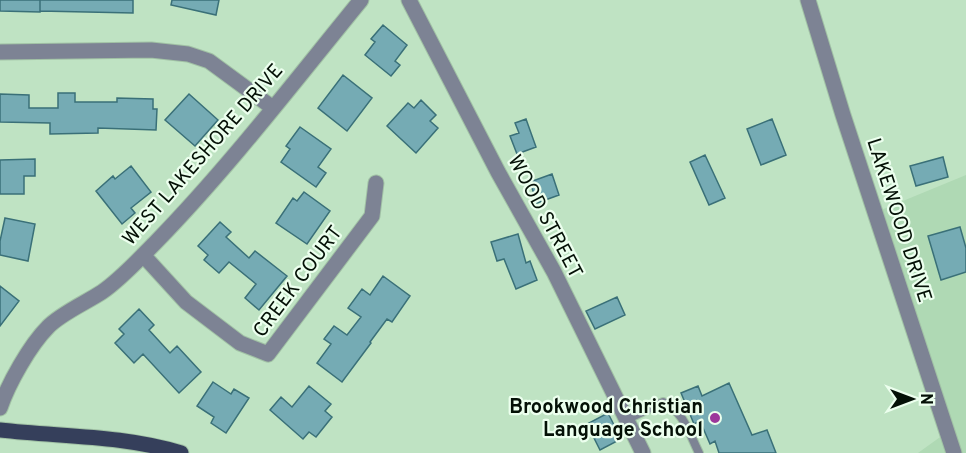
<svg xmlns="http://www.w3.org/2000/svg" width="966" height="453" font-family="Overpass,sans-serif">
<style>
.built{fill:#afd9b4}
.building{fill:#75abb4;stroke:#3a7078;stroke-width:1.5}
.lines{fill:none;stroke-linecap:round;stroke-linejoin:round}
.service-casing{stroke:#a1c1a5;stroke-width:10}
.minor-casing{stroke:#a1c1a5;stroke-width:17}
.primary-casing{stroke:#a1c1a5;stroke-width:17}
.service{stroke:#7d8394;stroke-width:8}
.minor{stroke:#7d8394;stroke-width:15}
.primary{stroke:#353f5b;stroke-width:15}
.poi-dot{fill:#9c379b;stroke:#ecffee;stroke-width:2}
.labels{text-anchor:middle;stroke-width:4.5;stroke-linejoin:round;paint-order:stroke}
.street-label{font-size:20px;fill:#041006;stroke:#ecffee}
.poi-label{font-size:20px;font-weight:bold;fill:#041006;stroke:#ecffee;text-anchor:end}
</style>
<rect width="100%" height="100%" fill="#bfe3c3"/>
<path class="built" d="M966 175V453H918L954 427 881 210Z"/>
<path class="building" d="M0 0H40V12L0 11Z
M40 0H133V13L40 11Z
M172 0H219L216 15 171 5Z
M383 25 407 45 395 61 400 65 391 76 365 55 375 42 371 39Z
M343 75 372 98 347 131 318 108Z
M58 93H75V102H117V98L153 99V109H157L156 130 98 128V133L50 134V123L0 122V94L29 95V108H58Z
M189 94 218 120 195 146 165 120Z
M421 100 436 115 430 121 438 128 416 153 387 126 408 103 414 108Z
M526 119 536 147 517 154 510 136 519 133 515 123Z
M772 119 786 155 761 165 747 129Z
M300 127 331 149 318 167 326 173 316 187 281 162 290 149 286 146Z
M705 155 725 198 709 205 690 162Z
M943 157 948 177 916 186 910 166Z
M35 159V176H24V194H0V160Z
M131 166 151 192 131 208 135 213 122 224 96 191 113 176 115 179Z
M552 174 559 195 537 203 530 182Z
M304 192 330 211 307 244 276 223 293 198 297 201Z
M5 218 35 224 28 261 0 255V241Z
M220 222 231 232 226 237 249 258 255 251 287 276 259 310 245 298 256 284 229 262 219 273 204 260 208 255 198 246Z
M960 227 966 248V272L941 280 928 236Z
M518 234 526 263 530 261 537 280 516 289 504 259 497 261 491 242Z
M383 276 410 296 392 322 387 319 370 342 371 343 342 382 317 363 331 344 324 339 334 326 347 335 361 317 348 308 362 289 370 295Z
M0 286 19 301 0 326Z
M617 297 625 315 595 329 586 311Z
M139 309 154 325 149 330 170 353 177 346 201 372 179 393 143 354 134 363 115 343 124 334 119 329Z
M213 382 231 394 234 389 249 398 226 433 211 423 214 417 197 406Z
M729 383 752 435 767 430 776 453H719L715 441 710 444 700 421 694 424 681 393 698 386 702 396Z
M309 386 331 404 325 411 332 417 316 437 309 432 303 439 270 410 281 397 292 407Z
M608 413 621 439 600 450 587 424Z"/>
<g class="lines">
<g class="service-casing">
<path id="service" d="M626 420 663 402C683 410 690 435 699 453"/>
</g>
<g class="minor-casing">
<path id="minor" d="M409 0 498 172 554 272 643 453
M808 0 843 115 954 453
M0 52 151 50 188 54 209 61 273 108
M143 255 186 302 240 343 268 354 372 216 376 183
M0 408C8 384 30 345 48 327 60 314 87 302 102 292 121 279 139 259 155 243 229 167 294 82 361 0"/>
</g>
<g class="primary-casing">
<path id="primary" d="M0 430C61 437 122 435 181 453"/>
</g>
<use href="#service" class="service"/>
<use href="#minor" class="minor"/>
<use href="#primary" class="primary"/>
</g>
<circle class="poi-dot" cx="715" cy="418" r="6"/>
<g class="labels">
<g class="street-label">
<text transform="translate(202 154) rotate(-49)" y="7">WEST LAKESHORE DRIVE</text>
<text transform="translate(546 216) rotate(62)" y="7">WOOD STREET</text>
<text transform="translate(900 220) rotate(72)" y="7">LAKEWOOD DRIVE</text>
<text transform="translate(297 281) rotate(-53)" y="7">CREEK COURT</text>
</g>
<g class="poi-label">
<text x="703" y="413">Brookwood Christian<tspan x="703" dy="23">Language School</tspan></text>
</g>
</g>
<g transform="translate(912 399) rotate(90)" stroke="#ecffee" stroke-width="4.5" paint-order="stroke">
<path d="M0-4.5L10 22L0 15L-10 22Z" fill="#041006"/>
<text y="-9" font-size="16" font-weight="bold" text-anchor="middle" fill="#041006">N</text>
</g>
</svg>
